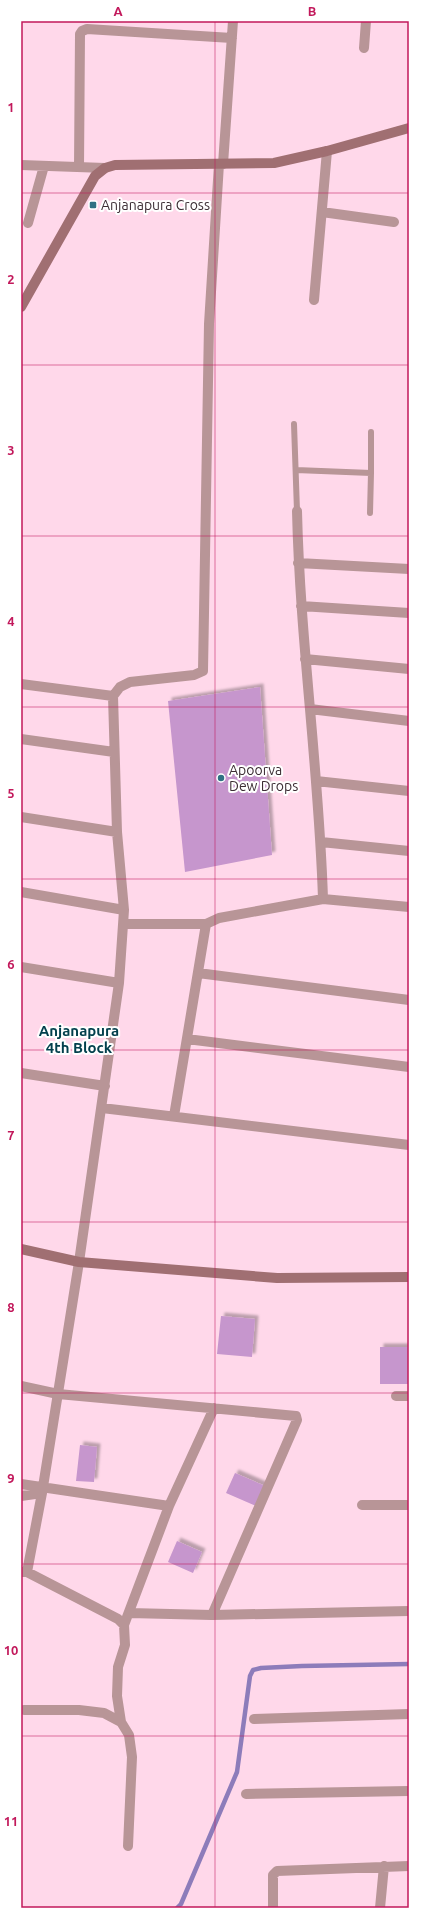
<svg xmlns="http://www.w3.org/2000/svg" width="430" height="1929" font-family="Ubuntu,sans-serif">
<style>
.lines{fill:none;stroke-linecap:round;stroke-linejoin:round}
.stream{stroke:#8d7cba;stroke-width:4.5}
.building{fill:#c696cd;filter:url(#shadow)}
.lane{stroke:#b89597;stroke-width:6}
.street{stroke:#b89597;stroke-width:10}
.secondary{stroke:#a06f72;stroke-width:10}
.grid{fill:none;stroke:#c2185b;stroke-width:1;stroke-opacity:0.55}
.poi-dot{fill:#2f7183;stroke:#fff;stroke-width:1.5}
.labels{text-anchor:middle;stroke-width:4;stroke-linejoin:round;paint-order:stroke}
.poi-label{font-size:14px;fill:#3c2d34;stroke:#fff;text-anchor:start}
.neighbourhood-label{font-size:15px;font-weight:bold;fill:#03404d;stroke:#fff}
.neatline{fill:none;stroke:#c2185b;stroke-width:1.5}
.grid-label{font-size:13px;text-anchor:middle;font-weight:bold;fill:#c2185b}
</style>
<defs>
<filter id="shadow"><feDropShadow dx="3.5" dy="-3.5" stdDeviation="1" flood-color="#0004"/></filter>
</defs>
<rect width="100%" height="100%" fill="#ffd8ea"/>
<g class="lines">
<path class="stream" d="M177 1908 181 1904 237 1772 250 1676 253 1670 261 1668 302 1666 409 1664"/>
</g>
<path class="building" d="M260 687 272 855 185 872 168 701Z
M221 1316 255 1319 252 1357 217 1354Z
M380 1347H409L408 1384H380Z
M80 1445 97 1447 94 1482 76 1481Z
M235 1473 265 1486 256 1506 226 1493Z
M177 1541 202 1552 193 1573 168 1562Z"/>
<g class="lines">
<path class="lane" d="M294 424 297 511
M296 470 371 473
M370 513 371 473V432"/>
<path class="street" d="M364 48 366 21
M223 164 233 21
M21 165 105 168
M79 167 80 34 82 31 87 29 232 38
M322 212 394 222
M28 223 44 166
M314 300 327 151
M298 563 409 569
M301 606 409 613
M305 659 409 669
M21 684 113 696
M310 709 409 721
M21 739 114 752
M316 781 409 791
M21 817 117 832
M321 842 409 851
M21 892 124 910
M323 899 409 907
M124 924H206L219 918 323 899C319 769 300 641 297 511
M21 967 119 983
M198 973 409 1000
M187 1039 409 1067
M21 1073 105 1086
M102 1108 409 1145
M174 1116 206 924
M21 1386 58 1394 296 1416 297 1420 212 1615 409 1611
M396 1396H409
M21 1484 169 1506
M21 1496 42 1493
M362 1505H409
M21 1572H27L118 1619 124 1625
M27 1572 42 1493 79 1262 119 983 124 910 117 832 113 696 120 687 130 682 194 675 203 671 209 324 219 164
M129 1613 212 1615
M24 1710H79L104 1713 121 1722
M254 1719 409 1714
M246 1794 409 1791
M128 1846 132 1757 129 1735 121 1722 117 1696 118 1667 125 1645 124 1625 169 1506 214 1408
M273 1908V1875L277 1871 409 1866
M380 1908 384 1866"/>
<path class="secondary" d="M21 307 95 176 105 168 115 165 274 163 327 151 409 128
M21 1249 79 1262 277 1278 409 1277"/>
</g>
<path class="grid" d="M215 21V1908M21 193H409M21 365H409M21 536H409M21 707H409M21 879H409M21 1050H409M21 1222H409M21 1393H409M21 1564H409M21 1736H409"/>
<g class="poi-dot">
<rect x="89" y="201" width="8" height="8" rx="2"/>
<circle cx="221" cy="778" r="4"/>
</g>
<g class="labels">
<g class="poi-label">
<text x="101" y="210">Anjanapura Cross</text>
<text x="229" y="775">Apoorva<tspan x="229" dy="16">Dew Drops</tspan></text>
</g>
<g class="neighbourhood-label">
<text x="79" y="1036">Anjanapura<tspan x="79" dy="17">4th Block</tspan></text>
</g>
</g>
<rect width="430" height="1929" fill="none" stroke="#ffffff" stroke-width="44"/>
<rect x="22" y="22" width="386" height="1885" class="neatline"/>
<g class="grid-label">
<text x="118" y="16">A</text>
<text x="312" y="16">B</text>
<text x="11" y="112">1</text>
<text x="11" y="284">2</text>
<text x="11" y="455">3</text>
<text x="11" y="626">4</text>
<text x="11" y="798">5</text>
<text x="11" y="969">6</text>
<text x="11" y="1140">7</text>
<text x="11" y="1312">8</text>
<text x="11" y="1483">9</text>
<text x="11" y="1655">10</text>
<text x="11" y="1826">11</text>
</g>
</svg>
